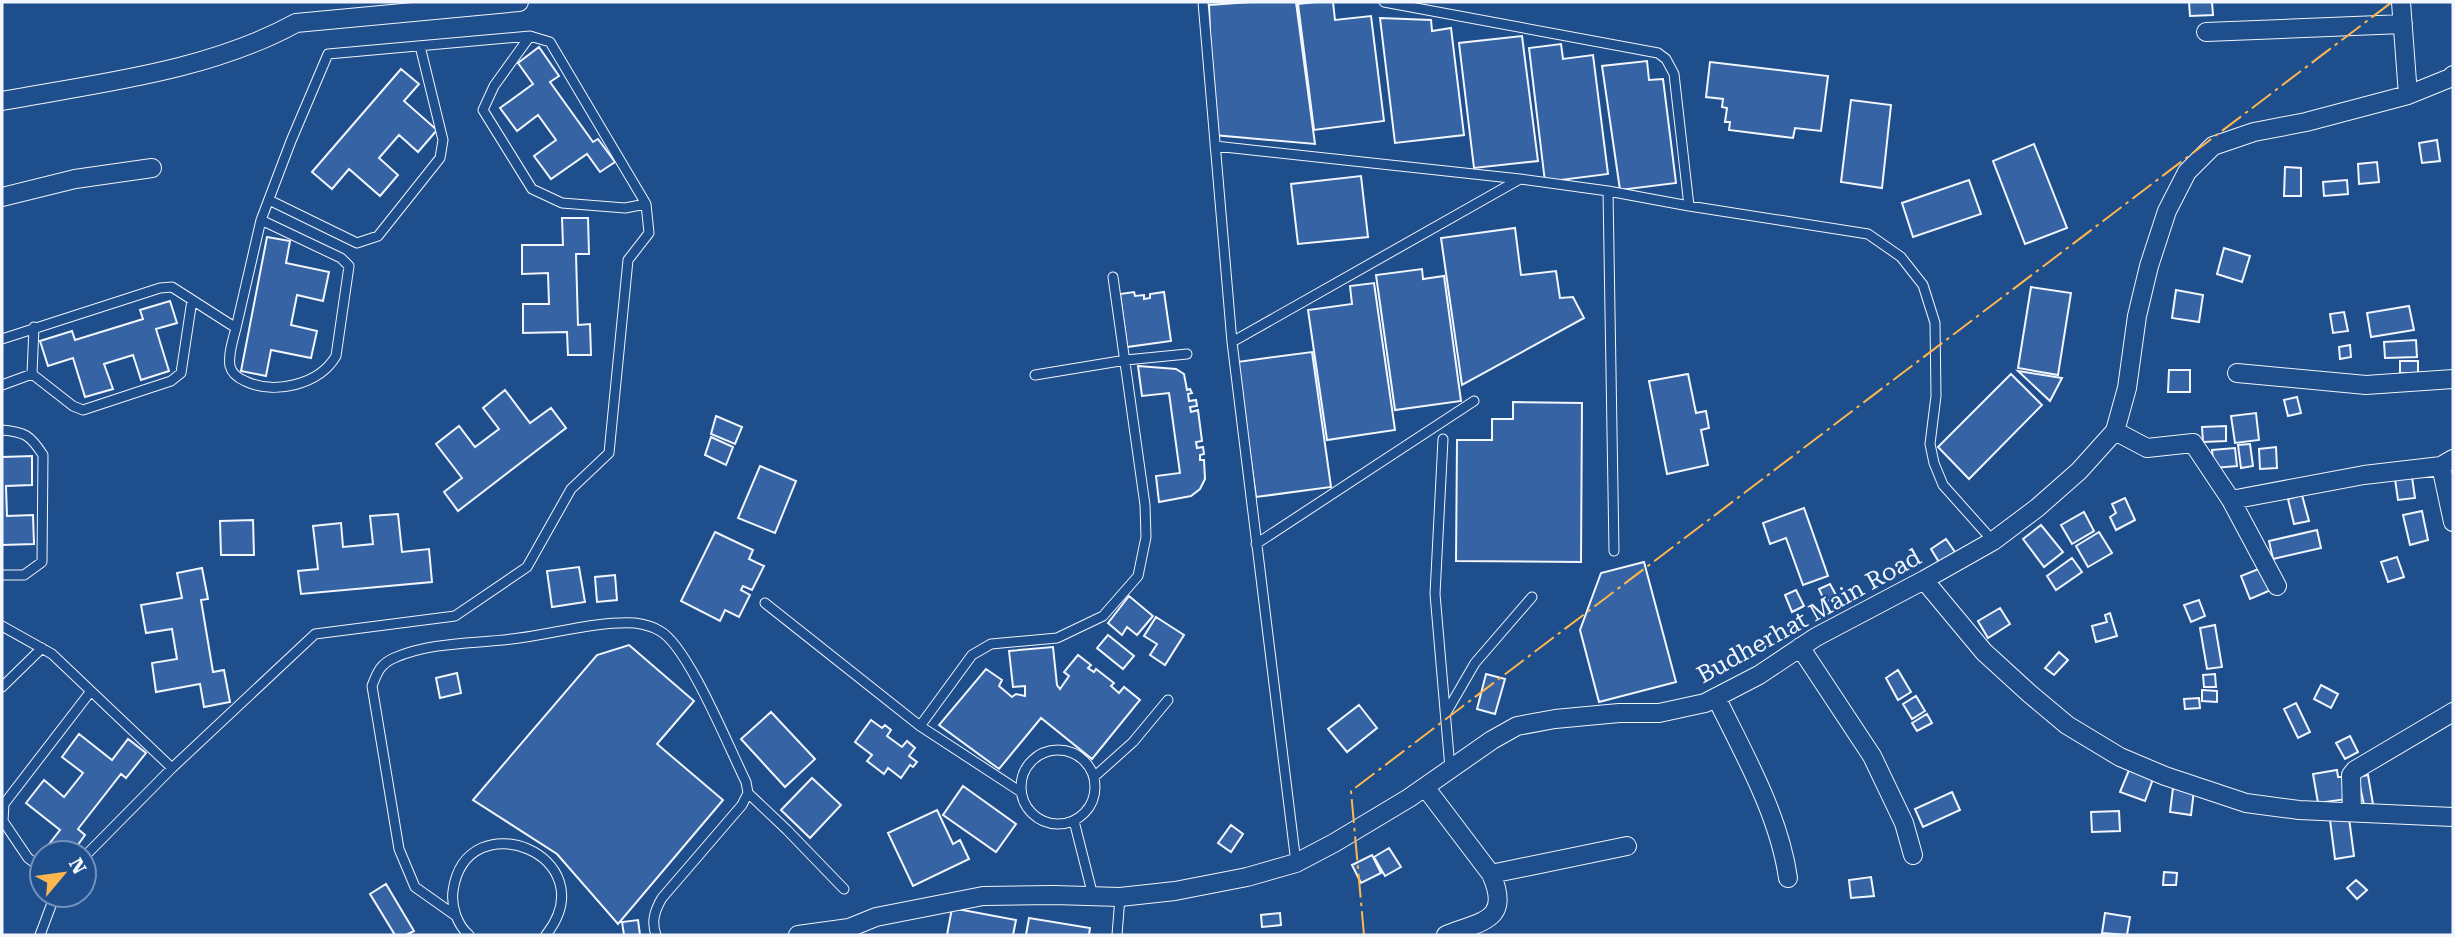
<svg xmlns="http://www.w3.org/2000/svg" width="2455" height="937" font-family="'Roboto Serif',serif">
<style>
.building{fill:#3563a3;stroke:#f2f6ff;stroke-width:2}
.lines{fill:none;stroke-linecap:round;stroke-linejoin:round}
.service-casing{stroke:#f2f6ff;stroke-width:11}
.minor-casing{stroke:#f2f6ff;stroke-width:20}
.service{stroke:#1f4e8c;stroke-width:9}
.minor{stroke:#1f4e8c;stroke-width:18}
.power{stroke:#ffb74d;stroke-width:2;stroke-dasharray:24 5 3.5 5;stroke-linecap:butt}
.labels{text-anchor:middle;stroke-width:5;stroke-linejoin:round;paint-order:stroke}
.street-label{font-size:24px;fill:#f2f6ff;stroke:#1f4e8c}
</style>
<rect width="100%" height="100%" fill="#1f4e8c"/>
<path class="building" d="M1251 2H1296L1315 144 1214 135 1209 5Z
M1316 2H1333L1335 20 1371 16 1384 121 1314 130 1298 4Z
M2189 2H2212L2213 15 2190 16Z
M1380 18 1431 20 1432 31 1451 28 1464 135 1395 143Z
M1522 36 1538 161 1474 168 1459 43Z
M1561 44 1563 59 1593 55 1608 174 1545 182 1529 48Z
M539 47 559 76 550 82 593 142 598 139 615 162 600 172 587 154 551 179 534 156 556 140 538 115 517 131 500 108 533 84 518 63Z
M1647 61 1649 80 1663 79 1676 183 1620 190 1602 66Z
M1710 62 1828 76 1821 131 1795 128 1793 138 1729 130 1730 122H1725L1727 108 1722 107 1723 99 1706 97Z
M401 69 419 84 404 101 437 130 418 152 399 135 379 158 398 175 380 196 349 169 332 189 312 172Z
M1851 100 1891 105 1882 188 1841 182Z
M2437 140 2440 161 2422 163 2419 143Z
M2034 144 2067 228 2025 244 1993 161Z
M2377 162 2379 182 2359 184 2358 164Z
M2285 167 2301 168V196H2284Z
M1361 176 1368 237 1298 244 1291 184Z
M1969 180 1981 214 1913 237 1902 203Z
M2347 180 2348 194 2324 196 2323 182Z
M562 218H588L589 254H576L578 325 590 324 591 355H568L567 332 523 333V304H549L548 273 522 274V245H563Z
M1515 228 1521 275 1556 271 1560 298 1573 297 1584 318 1462 385 1441 238Z
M267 237 290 241 286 263 329 272 323 301 297 295 291 325 317 331 311 358 271 350 266 376 241 371Z
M2224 248 2250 256 2242 282 2217 274Z
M1422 269 1423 279 1444 276 1461 401 1395 410 1376 275Z
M1374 283 1395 430 1327 440 1308 310 1352 304 1350 286Z
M2031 287 2071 293 2058 375 2018 368Z
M2176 290 2203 295 2199 322 2172 318Z
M1134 292 1135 296 1144 295V299L1150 298V294L1164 292 1171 341 1127 347 1120 294Z
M170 301 177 323 156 329 169 371 141 380 133 355 104 364 113 389 85 397 73 358 48 366 40 341 72 331 75 340 143 319 140 310Z
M2409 306 2414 330 2371 337 2367 313Z
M2344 312 2348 331 2333 333 2330 314Z
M2416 340 2417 357 2385 358 2384 342Z
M2350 345 2351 357 2340 359 2339 347Z
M1312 352 1331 487 1256 497 1237 362Z
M2400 361H2418V373H2400Z
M1138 366 1176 369 1184 374 1187 390 1190 389 1192 393 1188 394 1189 401 1196 400 1197 406 1190 407 1191 412 1198 410 1202 441 1196 442 1197 448 1203 447 1204 454 1200 455V460H1204L1205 479 1200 489 1191 496 1159 502 1156 476 1180 473 1169 393 1142 396Z
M2169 370H2190V392H2168Z
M2018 371 2062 378 2050 401Z
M1688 374 1696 413 1706 411 1709 428 1701 430 1708 465 1667 474 1649 381Z
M2011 374 2042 405 1969 479 1938 447Z
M505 390 530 423 551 408 566 428 458 511 444 492 462 478 436 444 459 426 475 447 499 429 483 408Z
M2297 397 2301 413 2288 416 2284 400Z
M1513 402 1582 403 1581 562 1456 561 1457 440H1492V419H1513Z
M2256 413 2259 440 2235 443 2231 416Z
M716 416 742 427 735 444 711 434Z
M2226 426V441L2203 442 2202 427Z
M711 437 733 447 726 465 705 455Z
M2250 444 2253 466 2241 468 2238 445Z
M2276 447 2277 468 2260 469 2259 449Z
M2235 448 2237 466 2214 468 2212 450Z
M32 456V485L6 486 7 516 33 515 34 544 2 545V457Z
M760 466 796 481 775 533 738 518Z
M2412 477 2415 498 2398 500 2395 479Z
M2302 495 2309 521 2294 524 2288 499Z
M2125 498 2135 520 2116 530 2110 517 2116 513 2112 504Z
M1804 508 1828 576 1803 585 1786 538 1770 544 1763 523Z
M2422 511 2428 540 2410 545 2403 515Z
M2084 512 2094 531 2072 544 2061 525Z
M398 514 402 552 429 549 432 582 301 594 298 571 318 569 313 526 341 523 343 547 373 544 370 516Z
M253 520 254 555H221L220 521Z
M2041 525 2063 552 2044 567 2023 539Z
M2317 530 2321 548 2273 559 2269 541Z
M715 532 753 550 749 559 764 566 752 590 743 586 741 590 750 595 739 617 725 610 720 621 681 601Z
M2099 532 2112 553 2088 567 2076 546Z
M1946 539 1955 552 1939 562 1931 549Z
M2397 557 2404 577 2388 582 2381 562Z
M2072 558 2082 572 2056 590 2047 576Z
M1644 562 1676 682 1599 702 1580 630 1601 573Z
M579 567 585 602 552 607 547 571Z
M202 568 208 599 201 600 213 672 224 670 230 702 204 707 200 684 156 692 152 663 177 659 172 629 146 633 141 605 182 598 177 573Z
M2261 568 2271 590 2250 599 2241 576Z
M615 575 617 600 597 602 595 577Z
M1830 584 1837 597 1825 602 1819 589Z
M1796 590 1804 606 1792 612 1785 595Z
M1129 596 1153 616 1137 635 1127 627 1122 635 1108 623Z
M2199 600 2205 616 2191 622 2184 605Z
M2000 608 2010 624 1988 638 1978 621Z
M2110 613 2117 636 2096 642 2092 626 2107 622 2105 615Z
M1156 617 1184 635 1165 665 1150 655 1157 644 1144 636Z
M2215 625 2222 667 2207 669 2200 628Z
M1108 635 1134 656 1123 669 1097 648Z
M629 645 694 701 657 744 723 800 618 924 557 854 473 800 597 655Z
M1053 647 1057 685 1060 689 1069 676 1064 672 1078 655 1091 665 1088 668 1094 672 1096 669 1114 683 1111 686 1119 693 1124 687 1140 700 1092 759 1041 718 999 769 939 725 986 669 1002 680 999 686 1012 697 1016 694 1025 696V686L1013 687 1009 651Z
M2059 652 2068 660 2054 675 2045 668Z
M1898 670 1911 692 1898 700 1886 678Z
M457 673 461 693 440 698 436 678Z
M1486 674 1505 679 1495 714 1477 709Z
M2215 674 2216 687H2204L2203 675Z
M2321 685 2338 694 2331 708 2314 699Z
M2202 690 2217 691V702L2202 701Z
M1916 696 1925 711 1912 719 1903 704Z
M2199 698 2200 708 2185 709 2184 699Z
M2296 703 2310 732 2298 738 2284 709Z
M1359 705 1377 728 1347 752 1328 729Z
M771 712 815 759 785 787 741 739Z
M1927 714 1932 723 1917 731 1912 723Z
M871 720 882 728 885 725 891 730 887 736 902 747 907 741 915 748 909 756 917 762 913 767 910 765 901 778 888 768 884 774 867 761 872 755 855 742Z
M79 734 112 760 128 739 146 753 126 778 121 774 78 829 85 835 72 853H52L46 848 60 830 26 803 44 780 64 797 83 773 62 757Z
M2350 736 2358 752 2345 759 2336 743Z
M2129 770 2153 779 2145 801 2120 792Z
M2337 770 2338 777H2344L2347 799 2318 803 2313 774Z
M2368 775 2373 804 2364 805 2358 777Z
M812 778 841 805 810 838 781 810Z
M963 786 1016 824 996 852 943 815Z
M2173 788 2194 790 2191 815 2170 812Z
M1952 792 1960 810 1923 827 1915 809Z
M937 810 953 844 960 840 969 859 913 886 888 833Z
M2119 811 2120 831 2092 832 2091 812Z
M2349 818 2354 856 2335 859 2330 820Z
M1231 825 1243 834 1231 852 1218 843Z
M1389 848 1401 867 1385 876 1374 857Z
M1372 855 1381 873 1361 883 1352 865Z
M2164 872 2177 873 2176 885H2163Z
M1871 877 1874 896 1851 898 1849 880Z
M2356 880 2367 890 2357 899 2347 888Z
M386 884 414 931 406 935H395L370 894Z
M952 908 1016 920 1013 935H947Z
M1280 913 1281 925 1262 927 1261 915Z
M2105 913 2130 917 2127 935 2102 933Z
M1029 918 1090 928 1089 935H1026Z
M638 920 640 935H624L622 922Z"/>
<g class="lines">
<g class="service-casing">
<path id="service" d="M1203 2 1232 342 1296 863
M1384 2 1658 53 1666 59 1674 74 1689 206
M530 36 494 86 483 110 532 189 562 203 625 208 646 204
M1215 146 1520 179
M1608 191 1614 551
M269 200 357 243 378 236 440 158 443 140 420 46
M236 328C233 340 228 354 230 366 232 374 238 378 245 381 274 395 319 385 336 356L349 266 341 258 261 220
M2 339 160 288 172 287 236 328 261 220 291 141 328 54 530 36 550 42 646 204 649 233 628 260 609 453 571 489 527 567 455 616 315 634 172 768 84 857
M1232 342 1520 179 1608 191 1689 206 1868 234 1901 257 1923 285 1935 323 1936 396 1930 444 1934 463 1943 485 1993 541
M32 374 34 327
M1035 375 1126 360 1187 354
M2 385 32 374 73 406 83 410 171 381 181 373 192 300
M2 430C25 432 30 435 43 455L42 562 24 575H2
M1443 439 1435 594 1450 768
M1256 544 1474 401
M765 603 920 726 1021 792
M2 626 52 654 172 768
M2 687 42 648
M1446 713 1475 663 1532 597
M920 726 972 655 991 644 1057 638 1103 616 1138 576 1146 537 1145 505 1113 277
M1021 787a37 37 0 1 1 74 0a37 37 0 1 1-74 0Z
M1094 777 1133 742 1168 700
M748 793 787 830 844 889
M1074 821 1093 896
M42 868 28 858 3 821 4 804 91 691
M456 916 415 887 399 849 372 686C377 673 380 664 394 658 432 641 479 644 519 638 557 633 597 621 635 623 642 624 654 627 660 631 688 646 730 750 746 782L748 793 742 805 662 898C655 910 651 921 656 935
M40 935 55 895
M469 935C457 925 451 906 453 891 466 799 608 856 546 935
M1117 935 1120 897"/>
</g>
<g class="minor-casing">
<path id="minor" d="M2401 2 2408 95
M2206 32 2403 24
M2 101C99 83 209 71 296 23L519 2
M2 197 75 179 152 168
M2237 373 2366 385 2453 379
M2115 431 2147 448 2193 443 2231 500 2277 586
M2453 459 2441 466 2453 522
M2231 500 2364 475 2441 466
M1924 580 1984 652 2030 694 2067 725 2120 757 2165 776 2246 803 2299 810 2453 817
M1800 647 1872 756 1904 823 1913 855
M1716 697C1744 754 1779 815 1788 878
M1425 787 1491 874C1512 921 1481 921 1446 935
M2352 812 2351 775 2355 770 2453 712
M1491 874 1627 846
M798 935 849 928 876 917 983 896 1054 895 1120 897 1175 891 1247 877 1296 863 1334 843 1409 798 1492 740 1517 726 1555 719 1619 713H1659L1705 703 1759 675 1816 637 1924 580 1993 541 2037 508 2079 471 2115 431 2127 388 2137 316 2149 266 2167 211 2187 172 2213 146 2254 132 2306 122 2408 95 2450 78 2453 75"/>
</g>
<use href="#service" class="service"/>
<use href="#minor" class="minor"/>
<path class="power" d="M1364 935 1351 791 2392 2"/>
</g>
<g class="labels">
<g class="street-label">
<text transform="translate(1809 616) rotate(-29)" y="8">Budherhat Main Road</text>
</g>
</g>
<rect width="2455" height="937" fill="none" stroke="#f2f6ff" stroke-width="7"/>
<g transform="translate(63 874) rotate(61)"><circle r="33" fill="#1f4e8c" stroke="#7391ba" stroke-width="2"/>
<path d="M0-5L12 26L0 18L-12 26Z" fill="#ffb74d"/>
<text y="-10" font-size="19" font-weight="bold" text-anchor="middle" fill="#f2f6ff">N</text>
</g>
</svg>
